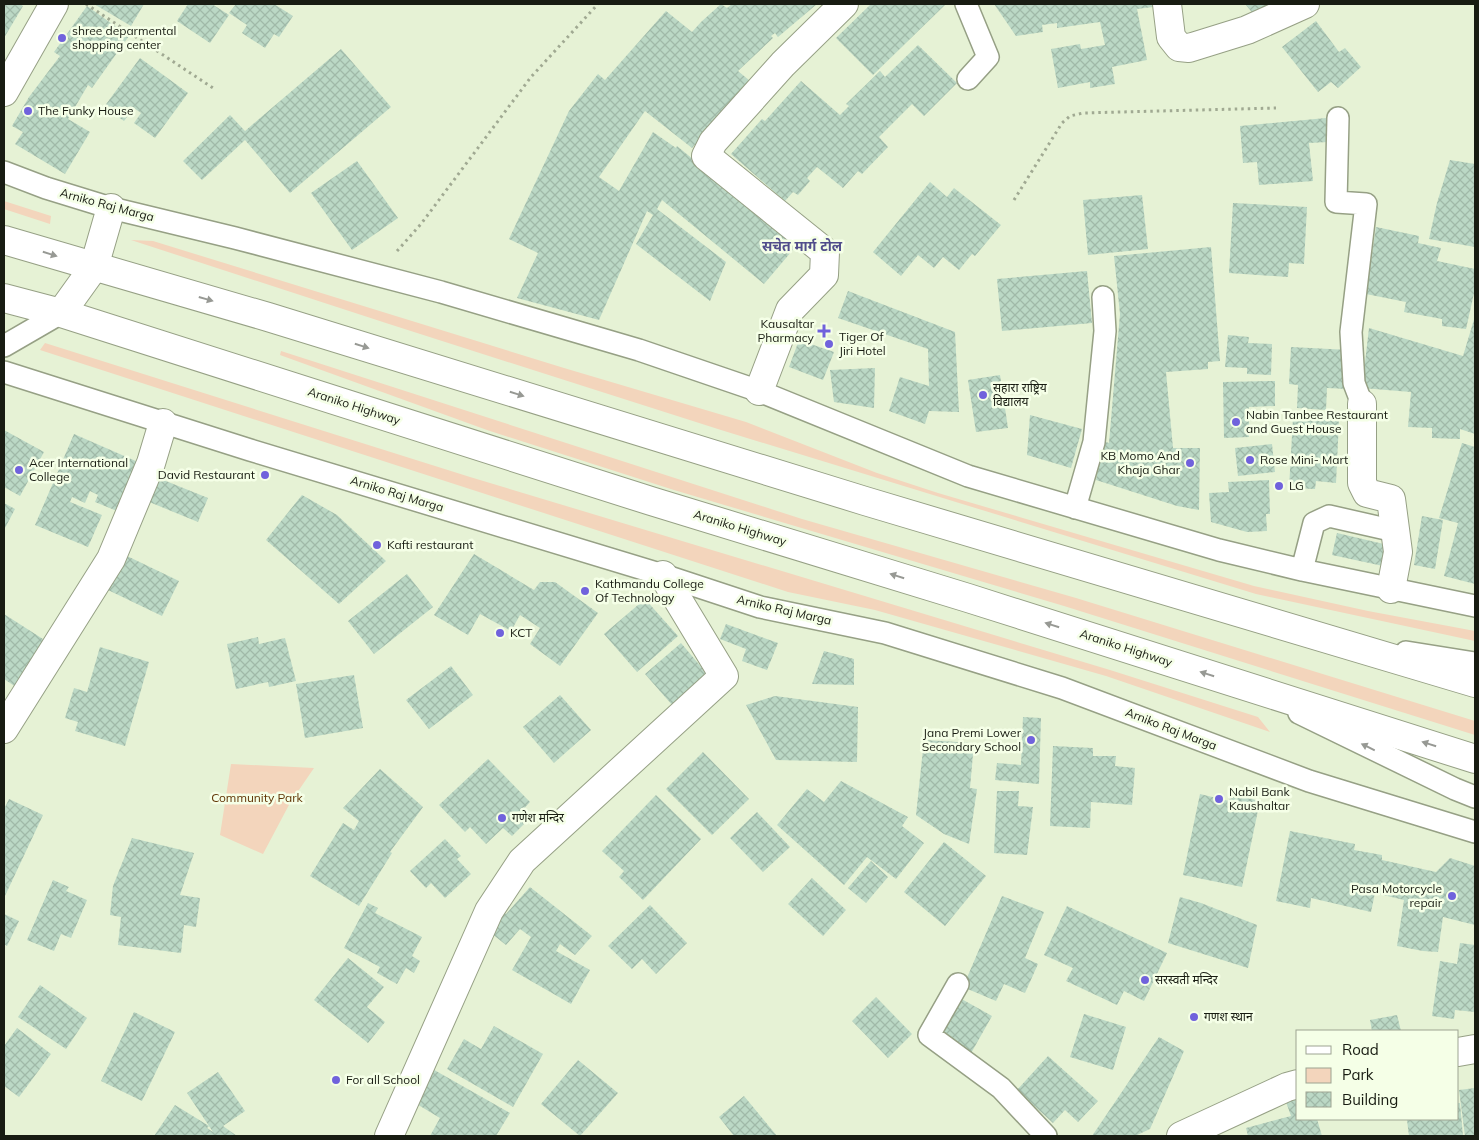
<svg xmlns="http://www.w3.org/2000/svg" width="1479" height="1140" font-family="Mulish,'Noto Sans Devanagari',sans-serif">
<style>
.green{fill:#f3d5bc}
.building{fill:url(#building-cross-hatch)}
.lines{fill:none;stroke-linecap:round;stroke-linejoin:round}
.lane-casing{stroke:#96a085;stroke-width:24}
.street-casing{stroke:#96a085;stroke-width:30}
.secondary-casing{stroke:#96a085;stroke-width:30}
.highway-casing{stroke:#96a085;stroke-width:30}
.path{stroke:#a0a992;stroke-width:3;stroke-dasharray:2.5 4;stroke-linecap:butt}
.lane{stroke:#fff;stroke-width:21}
.street{stroke:#fff;stroke-width:28}
.secondary{stroke:#fff;stroke-width:28}
.highway{stroke:#fff;stroke-width:28}
.oneway{fill:#979994}
.poi-dot{fill:#7062dc;stroke:#f5ffe7;stroke-width:2}
.labels{text-anchor:middle;stroke-width:5;stroke-linejoin:round;paint-order:stroke}
.poi-label{font-size:12px;fill:#181c12;stroke:#f5ffe7;text-anchor:start}
.street-label{font-size:12px;fill:#181c12;stroke:#f5ffe7}
.park-label{font-size:12px;fill:#603505;stroke:#f5ffe7}
.neighbourhood-label{font-size:14px;font-weight:bold;fill:#514d8b;stroke:#f5ffe7}
</style>
<defs>
<pattern id="building-cross-hatch" width="8" height="8" patternUnits="userSpaceOnUse" patternTransform="scale(1.25)"><rect width="8" height="8" fill="#bbd8c5"/><path d="M0 0l8 8M0 8l8-8" fill="none" stroke="#a0b9a8"/></pattern>
</defs>
<rect width="100%" height="100%" fill="#e6f2d5"/>
<path class="green" d="M4 201 51 216 50 224 4 209Z
M131 240 153 241 564 368 746 422 877 473 938 493 1254 586 1368 611 1475 631V641L1256 594 721 430 389 324Z
M45 343 470 477 1110 670 1258 717 1270 732 1106 676 875 610 788 592 40 350Z
M281 351 802 519 1076 598 1475 721V735L1064 606 674 490 487 430 280 355Z
M231 764 314 768 290 803 263 854 220 835Z"/>
<path class="building" d="M4 4H20L23 6 4 38Z
M94 4H144L131 26Z
M188 4H212L229 15 210 43 177 21Z
M236 4H274L293 16 279 37 274 34 265 48 242 33 247 25 229 13Z
M721 4 727 8 732 4H817L778 37 775 33 771 36 773 38 738 71 750 81 692 148 645 111 599 177 619 191 653 132 676 148 677 146 797 245 764 284 662 200 657 209 726 262 710 301 636 244 653 215 647 211 599 320 517 298 538 253 509 239 569 111 598 74 605 80 666 11 692 32 701 22Z
M871 4H946L873 75 836 38Z
M994 4H1153V7L1137 9 1147 60 1112 67 1115 84 1090 88V82L1058 88 1051 49 1080 44 1081 49 1105 45 1100 22 1057 28V23L1042 25 1043 32 1016 36Z
M1245 4H1272L1256 17Z
M87 6 129 36 92 88 88 85 68 119 90 132 65 174 15 144 23 132 12 126 29 97 60 56 54 52Z
M1316 21 1339 52 1345 48 1361 67 1338 88 1331 82 1318 92 1282 47Z
M918 45 957 83 924 116 912 104 879 137 888 147 862 174 858 171 843 188 817 167 807 178 810 181 798 195 793 192 785 201 731 154 762 119 765 121 801 81 840 115 849 106 846 104 880 71 885 77Z
M341 49 391 107 290 193 245 140 202 180 183 161 230 115 245 131Z
M140 58 188 93 155 138 134 123 141 113 134 108 124 121 104 107Z
M1326 118 1328 142 1309 143 1313 181 1259 185 1257 162 1243 163 1240 126Z
M1450 160 1475 164V247L1429 239 1437 203Z
M357 161 398 218 352 250 311 193Z
M930 182 947 197 954 188 1001 225 975 256 972 254 959 270 943 257 934 268 918 255 901 276 873 252Z
M1142 195 1148 249 1088 255 1083 200Z
M1233 203 1307 207 1304 264 1289 263 1288 277 1229 273Z
M1376 227 1419 236 1418 243 1441 248 1437 261 1475 269V289L1466 329 1442 326V319L1404 312 1406 302 1366 294Z
M1211 247 1220 361 1208 362V369L1166 372 1173 448H1200L1199 510 1177 506 1096 480 1103 441 1109 443 1120 314 1114 256Z
M1087 271 1092 323 1002 331 997 279Z
M848 291 955 332 959 412 929 411 925 424 889 411 900 377 929 386 928 349 838 318Z
M1475 316V434L1460 429V439L1432 438V428L1408 427 1411 392 1362 388 1369 328 1463 356Z
M1228 335 1249 337 1248 343 1272 344 1271 375 1247 374V368L1225 367Z
M799 340 834 352 823 380 789 367Z
M1291 347 1349 350 1347 389 1327 388 1326 410 1297 408 1298 385 1289 384Z
M875 368 874 408 834 402 830 370Z
M1000 375 1008 428 976 432 968 380Z
M1275 381V406L1249 407V437L1224 438 1223 382Z
M1030 415 1082 429 1071 468 1027 455Z
M1293 418 1339 421 1336 483 1316 481 1315 489 1289 488Z
M4 430 44 452 20 496 4 487Z
M74 434 138 462 117 511 95 502 98 495 90 491 85 503 72 497 70 502 102 515 88 547 35 525Z
M1462 443 1475 447V584L1444 576 1458 523 1439 518Z
M1272 444 1275 472 1238 476 1235 448Z
M151 475 208 498 198 522 142 499Z
M1269 480 1270 514H1266L1267 531 1247 532 1211 522 1209 493 1229 492 1228 482Z
M302 495 337 515 386 561 339 604 266 540Z
M4 503 15 509 4 530Z
M1422 516 1443 520 1435 569 1414 565Z
M1337 533 1388 545 1383 566 1332 555Z
M474 554 534 590 540 582H555L598 613 560 666 530 644 540 628 520 615 511 631 480 614 468 635 434 615Z
M125 555 179 581 162 616 108 590Z
M407 574 433 607 374 654 348 621Z
M645 599 678 636 637 672 604 634Z
M4 614 46 641 16 687 4 679Z
M726 624 778 643 767 670 742 661 746 649 720 639Z
M258 637 259 644 285 638 296 681 269 687 268 682 236 689 227 644Z
M681 643 708 675 673 706 645 674Z
M100 647 149 662 125 746 75 731 78 722 65 718 74 688 87 692Z
M824 651 854 659V685L812 684Z
M451 666 473 695 429 729 406 700Z
M354 675 363 728 305 738 296 684Z
M560 695 591 730 554 763 523 727Z
M775 696 858 707 857 762 776 760 746 705Z
M1023 717 1041 718 1039 784 995 780 997 763 1021 765Z
M924 740 974 743 970 788 977 789 969 844 944 834 916 815Z
M1053 746 1093 748V756H1116L1115 766 1135 768 1132 805 1091 802 1090 828 1050 826Z
M703 752 749 799 712 835 666 789Z
M488 759 530 802 519 814 527 821 512 836 503 828 486 844 470 827 465 832 439 805Z
M380 769 423 807 390 852 392 853 359 906 310 876 343 823 354 830 359 821 343 808Z
M841 781 908 817 902 826 924 843 896 879 867 857 844 885 777 825 807 789 824 802Z
M997 791H1019L1018 806 1033 807 1027 855 994 853Z
M1200 794 1229 801 1231 794 1260 801 1242 887 1183 875Z
M656 795 701 839 643 900 619 877 624 871 602 851Z
M9 799 43 815 4 898V809Z
M757 812 790 847 763 872 730 838Z
M1290 831 1355 844 1354 850 1382 855V860L1436 872 1450 858 1475 866V925L1443 917 1438 952 1423 951 1397 946 1404 900 1375 893 1371 912 1311 898 1310 908 1276 901Z
M132 838 194 853 180 895 200 898 196 927 184 925 181 953 118 945 121 917 110 915 113 886Z
M445 839 461 856 457 859 471 874 445 898 431 883 426 888 410 871Z
M944 842 986 876 945 926 904 892Z
M871 861 888 877 866 903 848 888Z
M812 878 846 910 823 936 788 904Z
M53 880 69 887 66 891 87 900 71 938 61 934 54 951 27 940Z
M530 887 592 936 575 955 560 944 556 951 590 970 571 1004 512 970 531 937 520 929 506 945 487 930 502 911 506 914Z
M1002 896 1044 912 1025 958 1038 964 1025 993 1004 984 996 1001 963 987Z
M1180 897 1201 903 1257 925 1248 968 1168 943Z
M368 903 378 908 375 913 422 937 412 956 420 961 414 973 406 968 397 984 377 973 380 967 344 948Z
M650 905 687 943 656 974 642 959 632 969 608 946Z
M1067 906 1167 953 1144 1001 1124 991 1117 1005 1066 981 1073 968 1044 955Z
M4 914 19 921 7 946 4 944Z
M1460 943 1475 945V1012L1455 1010 1454 1019 1432 1016 1440 961 1457 964Z
M348 958 384 987 367 1007 385 1022 368 1043 314 1000Z
M40 985 87 1018 66 1049 18 1017Z
M876 997 912 1034 888 1058 852 1021Z
M958 997 992 1016 970 1055 936 1037Z
M134 1012 175 1032 142 1101 101 1081Z
M1084 1014 1126 1027 1113 1070 1070 1057Z
M1397 1015 1401 1031H1372L1370 1020Z
M494 1026 543 1054 513 1107 447 1069 464 1039 481 1049Z
M17 1028 51 1054 19 1097 4 1086V1046Z
M1159 1037 1184 1051 1150 1129 1135 1136H1092Z
M1048 1056 1098 1101 1078 1122 1065 1110 1053 1123 1017 1090Z
M578 1060 618 1093 580 1136 541 1104Z
M429 1067 510 1113 496 1136H430L440 1118 410 1100Z
M218 1072 245 1111 223 1126 237 1136H154L175 1105 209 1126 207 1128 213 1132 187 1093Z
M1475 1088V1136H1465L1459 1090Z
M744 1096 777 1136H734L719 1117Z
M1298 1098V1119H1317L1322 1136H1248L1246 1128 1291 1116 1286 1102Z
M1458 1103H1460L1463 1136H1409L1407 1120 1458 1119Z"/>
<g class="lines">
<g class="lane-casing">
<path id="lane" d="M966 4 988 57 968 79
M1338 118 1336 202 1366 204 1351 332 1354 383 1362 404
M4 172 46 188 111 208 235 238 441 292 639 350 759 391 968 476 1219 550 1302 570 1475 606
M4 346 61 313
M4 372 250 450 663 575 760 607 885 633 1062 688 1309 781 1475 832
M1075 508 1094 442 1105 331 1103 297
M1302 570 1314 523 1329 516 1395 531
M1406 652 1475 663
M1299 713 1455 789 1475 797
M958 984 929 1035 1001 1088 1046 1136"/>
</g>
<g class="street-casing">
<path id="street" d="M1167 4 1171 37 1179 47 1189 48 1247 30 1305 4
M94 267 111 208
M759 391 790 310 824 275 825 252 706 156 713 142 783 64 844 4
M1362 404V483L1367 493 1391 499 1398 552 1391 589
M4 729 111 559 151 463 163 423
M1458 1052 1475 1049
M389 1136 489 911 522 861 724 676 663 575
M1181 1136 1287 1087 1298 1084"/>
</g>
<g class="secondary-casing">
<path id="secondary" d="M4 92 54 4"/>
</g>
<g class="highway-casing">
<path id="highway" d="M4 240 268 317 865 501 1475 683
M4 298 61 313 651 501 968 598 1475 759
M61 313 94 267"/>
</g>
<path class="path" d="M86 4 213 88
M1014 200 1062 123 1070 116 1083 113 1276 108
M397 251 421 224 531 77 598 4"/>
<use href="#lane" class="lane"/>
<use href="#street" class="street"/>
<use href="#secondary" class="secondary"/>
<use href="#highway" class="highway"/>
</g>
<defs><path id="oneway-solid" d="M-6-.8H1V-3.2L6.5 0L1 3.2V.8H-6Z" transform="scale(1.25)"/></defs>
<g class="oneway">
<use href="#oneway-solid" transform="translate(50 254) rotate(17)"/>
<use href="#oneway-solid" transform="translate(206 299) rotate(16)"/>
<use href="#oneway-solid" transform="translate(362 346) rotate(17)"/>
<use href="#oneway-solid" transform="translate(517 394) rotate(17)"/>
<use href="#oneway-solid" transform="translate(897 576) rotate(-163)"/>
<use href="#oneway-solid" transform="translate(1052 625) rotate(-162)"/>
<use href="#oneway-solid" transform="translate(1207 674) rotate(-162)"/>
<use href="#oneway-solid" transform="translate(1429 744) rotate(-162)"/>
<use href="#oneway-solid" transform="translate(1368 747) rotate(-154)"/>
</g>
<g class="poi-dot">
<circle cx="62" cy="38" r="5"/>
<circle cx="28" cy="111" r="5"/>
<path d="M821.5 323.5h5v5h5v5h-5v5h-5v-5h-5v-5h5z"/>
<circle cx="829" cy="344" r="5"/>
<circle cx="983" cy="395" r="5"/>
<circle cx="1236" cy="422" r="5"/>
<circle cx="1250" cy="460" r="5"/>
<circle cx="1190" cy="463" r="5"/>
<circle cx="19" cy="470" r="5"/>
<circle cx="265" cy="475" r="5"/>
<circle cx="1279" cy="486" r="5"/>
<circle cx="377" cy="545" r="5"/>
<circle cx="585" cy="591" r="5"/>
<circle cx="500" cy="633" r="5"/>
<circle cx="1031" cy="740" r="5"/>
<circle cx="1219" cy="799" r="5"/>
<circle cx="502" cy="818" r="5"/>
<circle cx="1452" cy="896" r="5"/>
<circle cx="1145" cy="980" r="5"/>
<circle cx="1194" cy="1017" r="5"/>
<circle cx="336" cy="1080" r="5"/>
</g>
<g class="labels">
<g class="poi-label">
<text x="72" y="35">shree deparmental<tspan x="72" dy="14">shopping center</tspan></text>
<text x="38" y="115">The Funky House</text>
<text x="814" y="328" text-anchor="end">Kausaltar<tspan x="814" dy="14">Pharmacy</tspan></text>
<text x="839" y="341">Tiger Of<tspan x="839" dy="14">Jiri Hotel</tspan></text>
<text x="993" y="392">सहारा राष्ट्रिय<tspan x="993" dy="14">विद्यालय</tspan></text>
<text x="1246" y="419">Nabin Tanbee Restaurant<tspan x="1246" dy="14">and Guest House</tspan></text>
<text x="1180" y="460" text-anchor="end">KB Momo And<tspan x="1180" dy="14">Khaja Ghar</tspan></text>
<text x="1260" y="464">Rose Mini- Mart</text>
<text x="29" y="467">Acer International<tspan x="29" dy="14">College</tspan></text>
<text x="255" y="479" text-anchor="end">David Restaurant</text>
<text x="1289" y="490">LG</text>
<text x="387" y="549">Kafti restaurant</text>
<text x="595" y="588">Kathmandu College<tspan x="595" dy="14">Of Technology</tspan></text>
<text x="510" y="637">KCT</text>
<text x="1021" y="737" text-anchor="end">Jana Premi Lower<tspan x="1021" dy="14">Secondary School</tspan></text>
<text x="1229" y="796">Nabil Bank<tspan x="1229" dy="14">Kaushaltar</tspan></text>
<text x="512" y="822">गणेश मन्दिर</text>
<text x="1442" y="893" text-anchor="end">Pasa Motorcycle<tspan x="1442" dy="14">repair</tspan></text>
<text x="1155" y="984">सरस्वती मन्दिर</text>
<text x="1204" y="1021">गणश स्थान</text>
<text x="346" y="1084">For all School</text>
</g>
<g class="street-label">
<text transform="translate(107 205) rotate(15)" y="4">Arniko Raj Marga</text>
<text transform="translate(354 406) rotate(18)" y="4">Araniko Highway</text>
<text transform="translate(397 494) rotate(17)" y="4">Arniko Raj Marga</text>
<text transform="translate(740 528) rotate(17)" y="4">Araniko Highway</text>
<text transform="translate(784 610) rotate(13)" y="4">Arniko Raj Marga</text>
<text transform="translate(1126 648) rotate(18)" y="4">Araniko Highway</text>
<text transform="translate(1171 729) rotate(21)" y="4">Arniko Raj Marga</text>
</g>
<g class="park-label">
<text x="257" y="802">Community Park</text>
</g>
<g class="neighbourhood-label">
<text x="802" y="251">सचेत मार्ग टोल</text>
</g>
</g>
<rect width="1479" height="1140" fill="none" stroke="#181c12" stroke-width="10"/>
<rect x="1296" y="1030" width="162" height="90" fill="#f5ffe7" stroke="#9da492"/>
<rect x="1306" y="1046" width="25" height="8" fill="#ffffff" stroke="#9da492"/>
<text x="1342" y="1055" font-size="15" fill="#181c12">Road</text>
<rect x="1306" y="1068" width="25" height="15" fill="#f3d5bc" stroke="#9da492"/>
<text x="1342" y="1080" font-size="15" fill="#181c12">Park</text>
<rect x="1306" y="1092" width="25" height="15" fill="url(#building-cross-hatch)" stroke="#9da492"/>
<text x="1342" y="1105" font-size="15" fill="#181c12">Building</text>
</svg>
